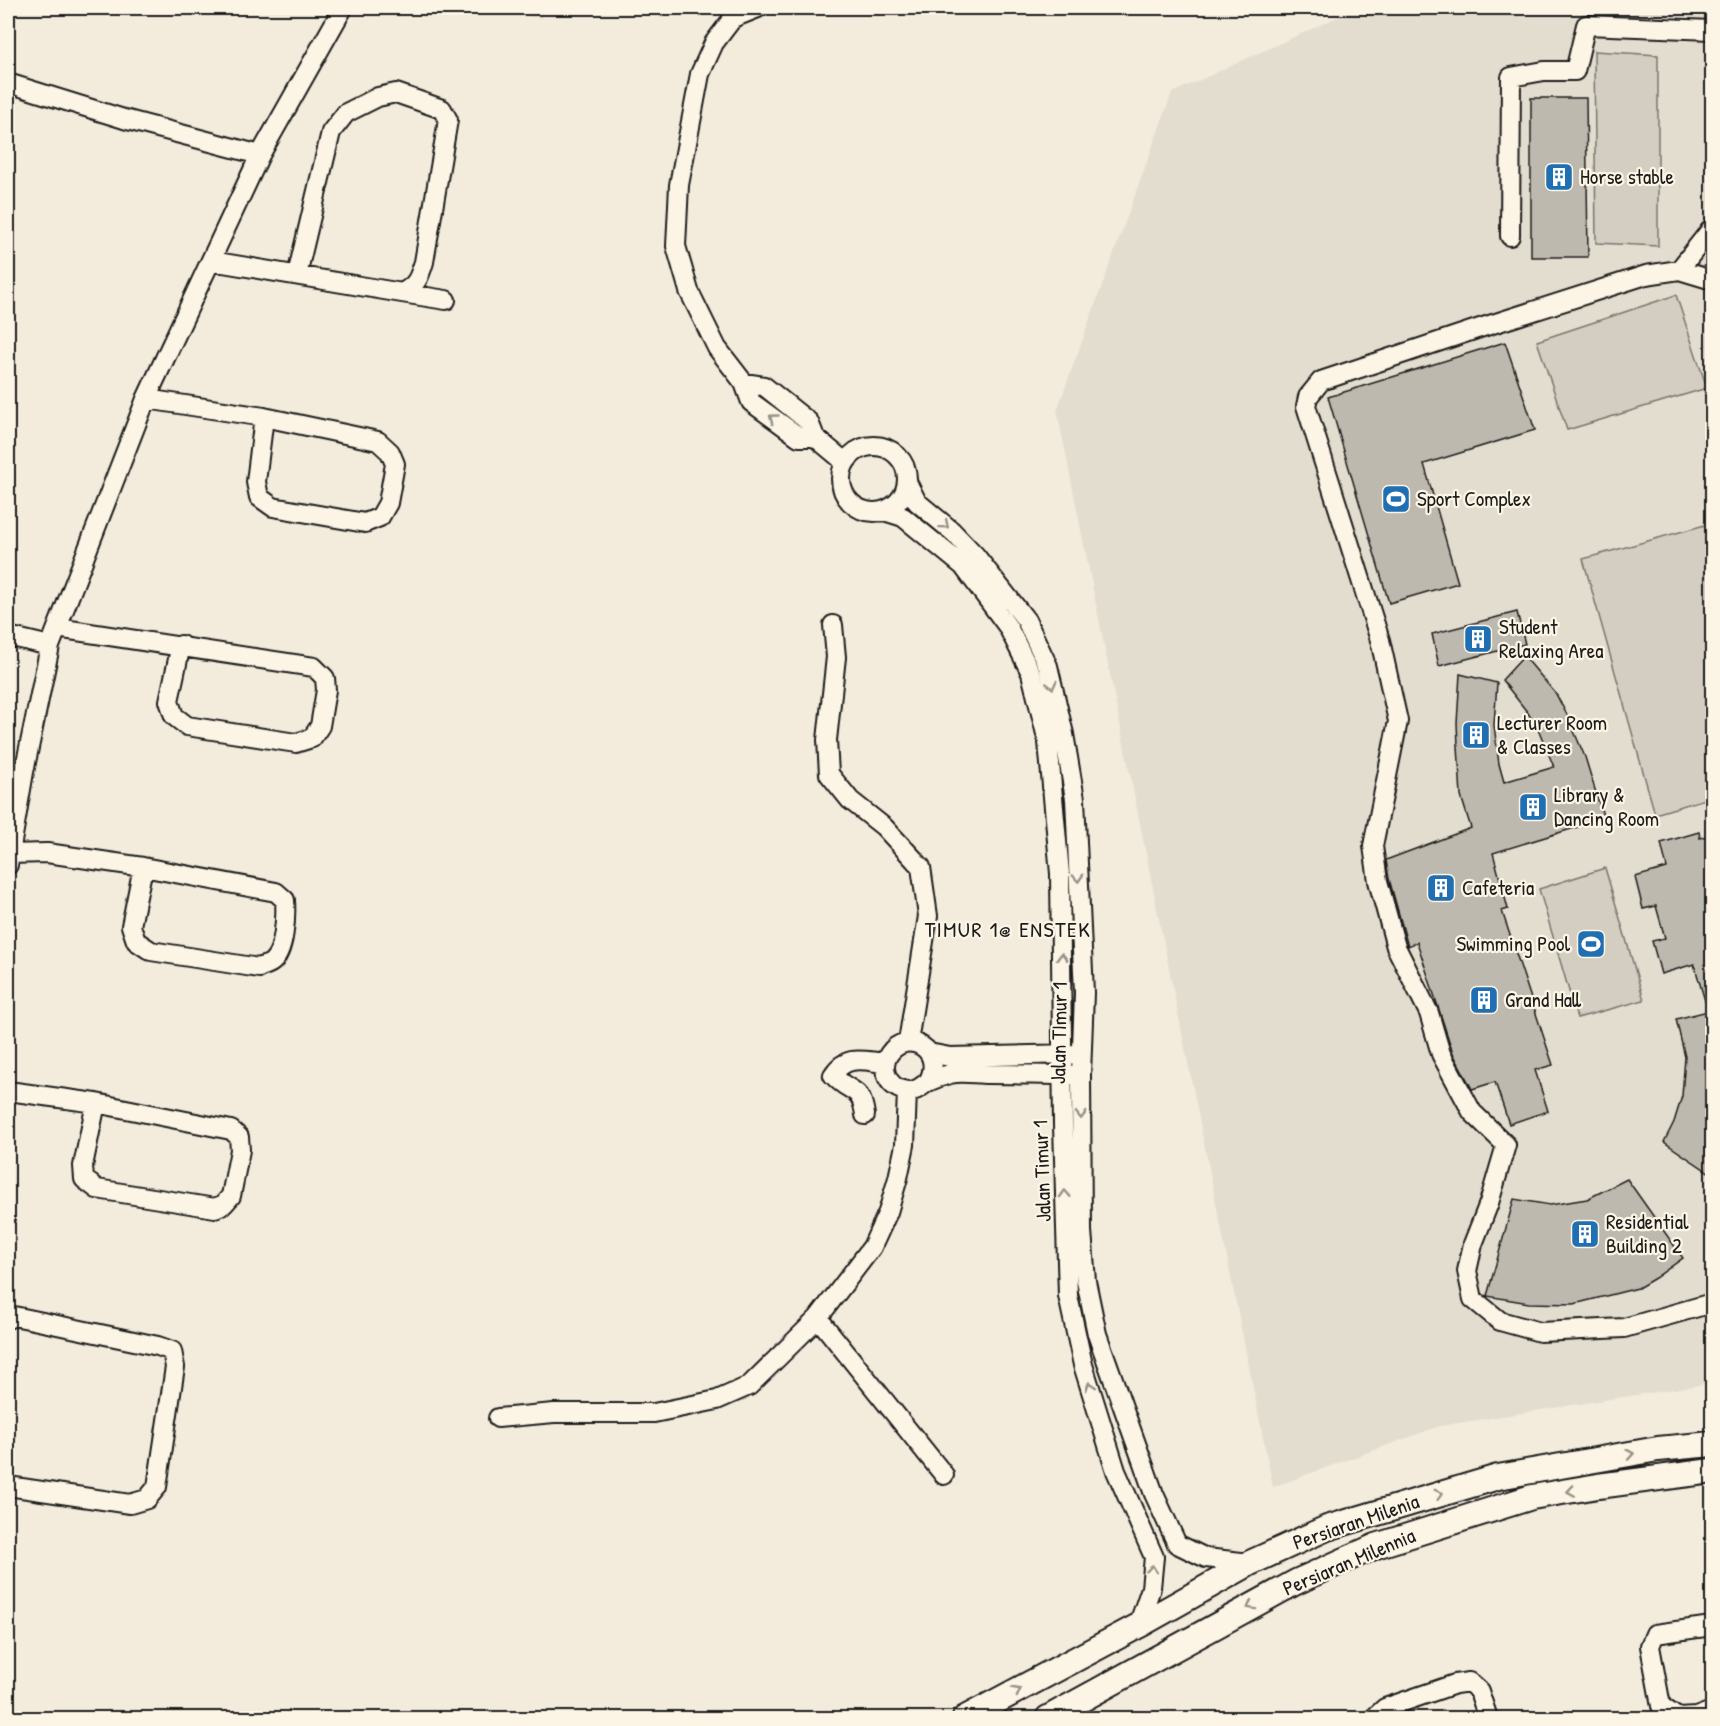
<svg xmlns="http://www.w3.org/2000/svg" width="1720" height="1726" font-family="'Patrick Hand',sans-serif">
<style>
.built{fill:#e3ddcf}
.green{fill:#d3cec1;stroke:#78756e;stroke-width:1.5}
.building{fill:#beb9ae;stroke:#1c1c1c;stroke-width:1.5}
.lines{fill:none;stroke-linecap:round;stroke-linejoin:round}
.minor-casing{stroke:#1c1c1c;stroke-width:22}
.major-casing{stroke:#1c1c1c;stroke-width:28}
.minor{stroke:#fcf5e5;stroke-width:18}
.major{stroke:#fcf5e5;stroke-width:24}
.oneway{stroke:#97938b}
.labels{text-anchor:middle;stroke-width:4.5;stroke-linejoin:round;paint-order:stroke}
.poi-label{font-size:21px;fill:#1c1c1c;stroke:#fcf5e5;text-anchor:start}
.street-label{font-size:21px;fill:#1c1c1c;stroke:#fcf5e5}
.neighbourhood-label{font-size:22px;letter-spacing:1.5px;fill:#1c1c1c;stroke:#fcf5e5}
</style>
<rect width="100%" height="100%" fill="#f3ecdd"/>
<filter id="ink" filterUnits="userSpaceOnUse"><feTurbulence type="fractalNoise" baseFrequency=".0167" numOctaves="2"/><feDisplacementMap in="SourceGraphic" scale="12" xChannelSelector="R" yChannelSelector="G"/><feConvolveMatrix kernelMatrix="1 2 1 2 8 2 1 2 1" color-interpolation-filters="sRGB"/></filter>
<g filter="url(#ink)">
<path class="built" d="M473 8H544L542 18Z
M1357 8H1703L1712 9V1383L1440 1426 1273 1487 1057 410 1172 93Z"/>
<path class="green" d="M1594 51 1658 55V246L1596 243Z
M1676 295 1707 388 1567 430 1537 341Z
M1712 523V797L1655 814 1583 559Z
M1605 868 1644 1000 1577 1018 1539 889Z"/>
<path class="building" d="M1531 98H1586L1588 257H1531Z
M1505 342 1535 430 1424 464 1458 583 1389 603 1328 397Z
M1517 612 1525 644 1439 666 1432 634Z
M1524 656 1556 694 1567 715 1585 757 1604 819 1493 853 1508 909 1502 911 1553 1065 1535 1070 1548 1111 1509 1124 1495 1082 1472 1089 1453 1053 1417 942 1408 946 1407 943 1389 879 1386 860 1471 828 1461 796 1458 746 1457 723 1460 674 1497 683 1494 725 1499 764 1504 782 1554 767 1539 731 1528 713 1502 680Z
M1699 832 1700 838 1713 834V1175L1664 1142 1674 1122 1682 1096 1685 1057 1676 1019 1708 1011 1694 964 1661 974 1652 941 1665 938 1656 906 1643 909 1635 877 1667 868 1661 843Z
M1627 1179 1683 1258 1655 1278 1638 1288 1574 1304 1529 1303 1487 1296 1514 1199 1550 1205 1587 1199Z"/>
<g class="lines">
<g class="minor-casing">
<path id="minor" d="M758 8 733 18 714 43 700 74 679 185 676 246 689 291 717 348 744 383 751 402 799 437H815
M8 83 124 119 260 155
M1510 236 1511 77 1544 71H1575L1586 25 1712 30
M211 261 402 293C417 285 419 278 424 262L448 120 442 109 396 93 378 97 346 113 331 132 297 275
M1679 270 1712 228
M1712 280 1679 270 1646 275 1480 328 1321 381 1308 397 1306 406 1380 640 1398 721 1373 846 1378 881 1396 947 1429 1013 1441 1054 1472 1112 1506 1145 1489 1203 1473 1244 1467 1271 1473 1299 1500 1321 1540 1332 1624 1328 1712 1303
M402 293 446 300
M744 383 764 386 809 422 815 437 845 462
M146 399 264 417 378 441 390 452 395 464 388 503 380 517 365 523 273 507 259 497 256 482 264 417
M841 479a33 33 0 1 1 66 0a33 33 0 1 1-66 0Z
M907 482 917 502 952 531 975 555 1026 620 1048 666 1064 734 1075 799 1084 993 1081 1075 1082 1231 1086 1281 1097 1334 1154 1494 1177 1544 1206 1558 1250 1563
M884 511 903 517 963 566 1008 627 1031 673 1048 742 1060 874 1063 1125 1068 1296 1083 1365 1116 1471 1154 1557 1151 1588 1138 1626
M833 625 836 657 827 740 829 774 850 800 884 827 921 867 928 916 908 1042
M57 628 314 667 325 678 326 690 320 726 312 738 296 743 187 726 174 716 169 701 181 645
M8 636 50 646
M9 854 47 853 143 867 276 892 285 900C286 916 285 951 272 962 269 965 262 966 259 968L151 951 136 941 131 926 143 867
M8 865 24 772 50 646 146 399 260 155 343 8
M929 1053 950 1057 1074 1054
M928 1082C946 1050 907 1028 889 1054 879 1069 889 1090 908 1091 917 1092 921 1086 928 1082 934 1079 943 1076 950 1074 961 1071 975 1074 987 1074 1016 1074 1045 1075 1075 1075
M8 1091 96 1103 231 1130 239 1137 240 1150 231 1196 224 1204 215 1208 97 1189 84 1179 83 1166 96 1103
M865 1115C861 1084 850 1095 833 1075 846 1054 864 1061 885 1063
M818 1318 944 1475
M8 1319 14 1316 158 1346 172 1351 175 1367 157 1487 147 1499 130 1504 8 1486
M498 1418 554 1413H654L717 1400 749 1386 818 1318 872 1247 888 1212 898 1178 905 1145 907 1091
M1712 1626 1655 1634 1650 1646 1661 1706 1678 1718 1696 1717 1712 1711
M1374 1718 1385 1708 1455 1684 1469 1682 1479 1691 1488 1718"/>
</g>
<g class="major-casing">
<path id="major" d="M965 1718 1138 1626 1250 1563 1327 1528 1498 1477 1658 1449 1712 1444
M1048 1718 1296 1582 1376 1546 1532 1497 1598 1486 1712 1471"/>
</g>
<use href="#minor" class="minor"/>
<use href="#major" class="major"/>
</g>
<defs><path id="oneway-chevron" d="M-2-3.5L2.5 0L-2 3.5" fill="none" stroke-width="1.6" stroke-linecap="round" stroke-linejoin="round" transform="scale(1.5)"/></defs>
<g class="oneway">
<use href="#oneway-chevron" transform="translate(773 418) rotate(-144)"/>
<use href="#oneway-chevron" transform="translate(945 525) rotate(40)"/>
<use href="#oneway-chevron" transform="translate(1052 685) rotate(76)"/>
<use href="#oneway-chevron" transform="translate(1078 878) rotate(87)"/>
<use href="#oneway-chevron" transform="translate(1062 957) rotate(-91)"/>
<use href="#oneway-chevron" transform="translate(1081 1115) rotate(90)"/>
<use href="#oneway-chevron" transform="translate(1065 1194) rotate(-92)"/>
<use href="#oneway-chevron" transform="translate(1090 1386) rotate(-108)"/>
<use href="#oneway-chevron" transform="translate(1630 1454) rotate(-10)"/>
<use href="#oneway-chevron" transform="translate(1571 1491) rotate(171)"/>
<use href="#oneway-chevron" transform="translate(1439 1494) rotate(-16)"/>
<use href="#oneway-chevron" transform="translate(1152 1569) rotate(-84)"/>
<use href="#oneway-chevron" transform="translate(1251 1606) rotate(151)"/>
<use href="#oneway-chevron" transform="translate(1017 1691) rotate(-28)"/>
</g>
</g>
<defs>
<g id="building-square" transform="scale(1.5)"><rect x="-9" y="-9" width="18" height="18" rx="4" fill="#1f6fb2" stroke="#fcf5e5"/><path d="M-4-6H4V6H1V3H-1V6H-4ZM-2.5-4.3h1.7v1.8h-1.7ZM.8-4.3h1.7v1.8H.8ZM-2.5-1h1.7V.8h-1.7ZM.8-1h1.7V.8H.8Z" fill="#fff"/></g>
<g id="stadium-square" transform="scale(1.5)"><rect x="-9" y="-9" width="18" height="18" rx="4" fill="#1f6fb2" stroke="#fcf5e5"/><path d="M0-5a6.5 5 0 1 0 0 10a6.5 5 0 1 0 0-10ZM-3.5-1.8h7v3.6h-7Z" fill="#fff"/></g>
</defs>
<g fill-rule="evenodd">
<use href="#building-square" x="1559" y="177"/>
<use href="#stadium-square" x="1396" y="499"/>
<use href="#building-square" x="1478" y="639"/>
<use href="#building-square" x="1476" y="735"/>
<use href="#building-square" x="1533" y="807"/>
<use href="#building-square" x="1441" y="888"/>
<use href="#stadium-square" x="1591" y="944"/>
<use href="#building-square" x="1484" y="1000"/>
<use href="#building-square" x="1585" y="1234"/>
</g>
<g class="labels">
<g class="poi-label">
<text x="1580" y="184">Horse stable</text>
<text x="1417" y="506">Sport Complex</text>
<text x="1499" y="634">Student<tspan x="1499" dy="24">Relaxing Area</tspan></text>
<text x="1497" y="730">Lecturer Room<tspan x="1497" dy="24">&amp; Classes</tspan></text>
<text x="1554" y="802">Library &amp;<tspan x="1554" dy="24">Dancing Room</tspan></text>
<text x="1462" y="895">Cafeteria</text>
<text x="1570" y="951" text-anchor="end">Swimming Pool</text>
<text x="1505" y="1007">Grand Hall</text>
<text x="1606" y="1229">Residential<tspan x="1606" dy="24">Building 2</tspan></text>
</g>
<g class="street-label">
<text transform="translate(1059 1033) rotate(-89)" y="7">Jalan TImur 1</text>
<text transform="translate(1042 1171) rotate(-92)" y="7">Jalan Timur 1</text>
<text transform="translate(1356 1522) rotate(-19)" y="7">Persiaran Milenia</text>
<text transform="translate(1349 1562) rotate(-23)" y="7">Persiaran Milennia</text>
</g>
<g class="neighbourhood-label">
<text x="1008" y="937">TIMUR 1@ ENSTEK</text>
</g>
</g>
<rect width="1720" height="1726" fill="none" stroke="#fcf5e5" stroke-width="30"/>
<rect x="15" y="15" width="1690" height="1696" fill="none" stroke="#1c1c1c" stroke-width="2" filter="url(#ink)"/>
</svg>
